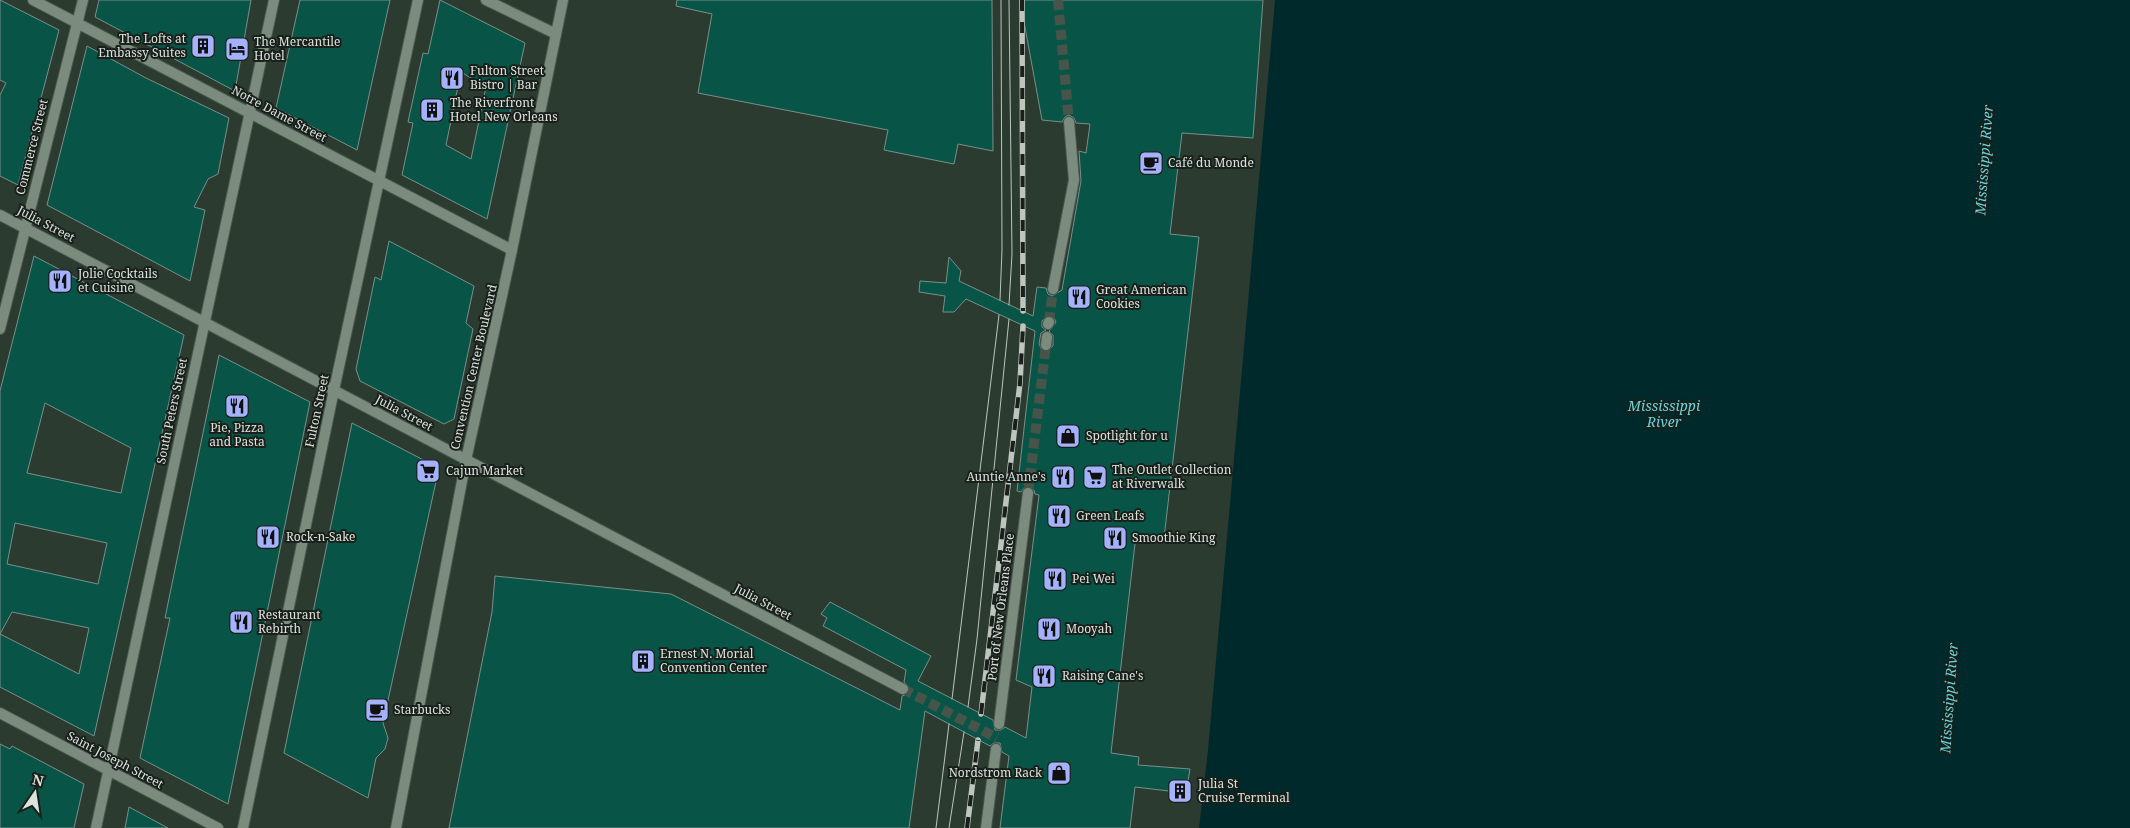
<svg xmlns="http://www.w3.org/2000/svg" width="2130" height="828" font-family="'Noto Serif',serif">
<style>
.water{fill:#00292b}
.building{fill:#085548;stroke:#798f89;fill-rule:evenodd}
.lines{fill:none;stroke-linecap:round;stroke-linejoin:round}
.minor-tunnel{stroke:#46544a;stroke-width:10;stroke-dasharray:10 5;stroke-linecap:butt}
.minor-casing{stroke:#4c584f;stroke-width:12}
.tertiary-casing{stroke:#4c584f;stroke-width:12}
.minor{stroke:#7b8c7f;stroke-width:10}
.tertiary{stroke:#7b8c7f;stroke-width:10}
.tram{stroke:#bcc6be;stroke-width:1}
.rail-casing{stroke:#bcc6be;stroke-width:5.5}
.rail{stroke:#19201b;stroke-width:4;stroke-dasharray:11;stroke-linecap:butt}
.labels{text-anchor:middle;stroke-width:4;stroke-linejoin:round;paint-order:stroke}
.poi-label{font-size:12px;fill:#dbe3dc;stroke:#19201b;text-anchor:start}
.street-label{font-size:12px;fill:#dbe3dc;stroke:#19201b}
.water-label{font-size:14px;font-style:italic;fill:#65d5dd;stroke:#19201b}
</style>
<rect width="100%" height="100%" fill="#2c3b30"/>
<path class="water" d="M1275 0H2130V828H1199L1208 750Z"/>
<path class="building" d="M0 0 59 30 18 185 0 176V95L6 83 0 80Z
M99 0H251L235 91 95 17Z
M300 0H390L357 150 276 108Z
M440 0 525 43 487 219 402 175 413 123 408 122 423 53 428 54ZM461 72 486 87 471 159 446 145Z
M677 0H992L993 151 958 144 954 164 884 150 888 130 698 93 712 14 676 6Z
M1020 0H1263L1253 138 1182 133 1170 234 1199 237 1164 538 1136 535 1111 753 1139 757 1138 765 1190 769 1186 793 1135 787 1130 828H1000L1009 756 1002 752 1000 743H994L990 746 925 711 909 828H449L492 612 495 576 671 594 900 710 902 696 907 694 910 689 904 682 906 670 823 626 827 618 821 614 830 602 931 656 918 681 993 720 995 730H1001L1005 727 1026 738 1032 687 1016 680 1039 495 1035 494 1034 490 1029 486 1025 487 1021 492 1017 491 1035 331 966 299 954 312H943L945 296 919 292 920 281 946 283 949 257 961 271 959 281 1033 316 1037 287 1046 288 1048 294 1052 296 1062 290 1081 181 1079 151 1086 153 1090 124 1076 123 1074 118 1069 115 1065 117 1062 122 1042 120ZM1048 315 1054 318 1056 322 1049 331 1053 335V346L1046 352 1042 350 1039 344 1041 333 1046 330 1042 327V321Z
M87 46 146 78 229 118 218 174 208 179 194 207 205 210 190 281 47 205Z
M389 241 474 286 466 323 473 329 454 419 444 424 360 381 356 369 375 277 381 280Z
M34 256 184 335 94 736 0 687V391ZM45 403 131 448 121 493 27 473ZM15 523 107 543 98 584 7 564ZM12 612 89 628 79 674 0 634Z
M219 355 310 402 228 804 140 758 170 618H165Z
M352 423 439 468 383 723 388 738 385 749 376 758 368 798 284 753Z
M0 744 10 749 12 746 84 784 74 828H0Z
M129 807 168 828H125Z"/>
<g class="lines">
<path class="minor-tunnel" d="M1058 0 1069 122
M1049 322 1053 289
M1028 493 1046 345
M903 689 997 738"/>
<g class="minor-casing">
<path id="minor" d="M33 0 512 250
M486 0 556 34
M0 215 903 689
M1053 289 1074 180 1069 122
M1048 324 1049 322
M0 329 83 0
M1046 345 1047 337
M0 713 218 828
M999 724 1028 493
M96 828 274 0
M243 828 334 390 418 0
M986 828 996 749"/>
</g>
<g class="tertiary-casing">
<path id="tertiary" d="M396 828 466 460 512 250 563 0"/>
</g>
<use href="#minor" class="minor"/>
<use href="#tertiary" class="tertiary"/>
<path class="tram" d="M1000 300 1002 250 1001 0
M1009 305 1012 254 1009 0
M952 699 999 315
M968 707 977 639 1009 319
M936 828 949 724
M949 828 964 732"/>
<g class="rail-casing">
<path id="rail" d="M1022 0 1023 311
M981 714 1020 383 1023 326
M967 828 978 740"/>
</g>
<use href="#rail" class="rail"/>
</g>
<defs>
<g id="building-square" transform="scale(1.25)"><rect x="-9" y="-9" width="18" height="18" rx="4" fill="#a4b2fc" stroke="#19201b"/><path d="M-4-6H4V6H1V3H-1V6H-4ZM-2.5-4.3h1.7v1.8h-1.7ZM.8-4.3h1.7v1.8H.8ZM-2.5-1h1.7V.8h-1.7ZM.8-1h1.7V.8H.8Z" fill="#111"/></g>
<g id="hotel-square" transform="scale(1.25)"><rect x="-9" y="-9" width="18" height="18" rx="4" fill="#a4b2fc" stroke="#19201b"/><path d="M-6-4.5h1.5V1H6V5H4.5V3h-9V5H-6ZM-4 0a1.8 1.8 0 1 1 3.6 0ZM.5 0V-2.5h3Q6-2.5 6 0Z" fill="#111"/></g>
<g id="restaurant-square" transform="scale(1.25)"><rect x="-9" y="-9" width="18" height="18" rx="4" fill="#a4b2fc" stroke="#19201b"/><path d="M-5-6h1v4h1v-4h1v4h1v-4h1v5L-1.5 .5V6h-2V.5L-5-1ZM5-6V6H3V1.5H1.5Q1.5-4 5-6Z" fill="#111"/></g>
<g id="cafe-square" transform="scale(1.25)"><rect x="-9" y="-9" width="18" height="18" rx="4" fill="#a4b2fc" stroke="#19201b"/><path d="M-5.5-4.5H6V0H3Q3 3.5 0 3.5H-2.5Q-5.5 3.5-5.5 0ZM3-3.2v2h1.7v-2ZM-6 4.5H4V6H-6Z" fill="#111"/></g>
<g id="shop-square" transform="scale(1.25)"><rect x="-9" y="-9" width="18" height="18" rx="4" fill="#a4b2fc" stroke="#19201b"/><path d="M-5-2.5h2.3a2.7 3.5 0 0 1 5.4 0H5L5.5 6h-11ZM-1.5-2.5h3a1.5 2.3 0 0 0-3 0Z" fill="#111"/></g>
<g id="supermarket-square" transform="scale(1.25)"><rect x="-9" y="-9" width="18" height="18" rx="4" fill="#a4b2fc" stroke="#19201b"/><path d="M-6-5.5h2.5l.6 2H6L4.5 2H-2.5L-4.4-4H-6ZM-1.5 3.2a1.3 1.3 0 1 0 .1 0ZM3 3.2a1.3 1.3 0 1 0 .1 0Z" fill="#111"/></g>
</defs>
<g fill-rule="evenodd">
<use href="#building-square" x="203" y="46"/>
<use href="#hotel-square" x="237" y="49"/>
<use href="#restaurant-square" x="452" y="78"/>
<use href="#building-square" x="432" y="110"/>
<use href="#cafe-square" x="1151" y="163"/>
<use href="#restaurant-square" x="60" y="281"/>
<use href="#restaurant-square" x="1079" y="297"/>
<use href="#restaurant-square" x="237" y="406"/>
<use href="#shop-square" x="1068" y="436"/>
<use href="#supermarket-square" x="428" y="471"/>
<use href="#restaurant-square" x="1063" y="477"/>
<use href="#supermarket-square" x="1095" y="477"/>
<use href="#restaurant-square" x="1059" y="516"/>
<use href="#restaurant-square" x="268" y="537"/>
<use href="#restaurant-square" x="1115" y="538"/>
<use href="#restaurant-square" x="1055" y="579"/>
<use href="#restaurant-square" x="241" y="622"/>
<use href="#restaurant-square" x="1049" y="629"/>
<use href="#building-square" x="643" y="661"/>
<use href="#restaurant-square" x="1044" y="676"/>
<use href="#cafe-square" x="377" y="710"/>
<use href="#shop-square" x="1059" y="773"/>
<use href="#building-square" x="1180" y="791"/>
</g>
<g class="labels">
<g class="poi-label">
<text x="186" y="43" text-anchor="end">The Lofts at<tspan x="186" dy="14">Embassy Suites</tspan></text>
<text x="254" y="46">The Mercantile<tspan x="254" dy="14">Hotel</tspan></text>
<text x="470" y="75">Fulton Street<tspan x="470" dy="14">Bistro | Bar</tspan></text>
<text x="450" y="107">The Riverfront<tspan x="450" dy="14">Hotel New Orleans</tspan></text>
<text x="1168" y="167">Café du Monde</text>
<text x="78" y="278">Jolie Cocktails<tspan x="78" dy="14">et Cuisine</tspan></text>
<text x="1096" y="294">Great American<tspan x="1096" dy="14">Cookies</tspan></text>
<text x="237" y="432" text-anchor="middle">Pie, Pizza<tspan x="237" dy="14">and Pasta</tspan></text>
<text x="1086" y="440">Spotlight for u</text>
<text x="1112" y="474">The Outlet Collection<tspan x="1112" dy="14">at Riverwalk</tspan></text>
<text x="446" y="475">Cajun Market</text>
<text x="1046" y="481" text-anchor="end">Auntie Anne's</text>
<text x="1076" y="520">Green Leafs</text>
<text x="286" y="541">Rock-n-Sake</text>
<text x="1132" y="542">Smoothie King</text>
<text x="1072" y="583">Pei Wei</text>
<text x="258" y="619">Restaurant<tspan x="258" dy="14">Rebirth</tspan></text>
<text x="1066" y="633">Mooyah</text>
<text x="660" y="658">Ernest N. Morial<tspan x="660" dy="14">Convention Center</tspan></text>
<text x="1062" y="680">Raising Cane's</text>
<text x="394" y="714">Starbucks</text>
<text x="1042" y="777" text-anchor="end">Nordstrom Rack</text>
<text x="1198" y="788">Julia St<tspan x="1198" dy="14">Cruise Terminal</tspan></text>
</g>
<g class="street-label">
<text transform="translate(279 114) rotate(28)" y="4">Notre Dame Street</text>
<text transform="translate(32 147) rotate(-76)" y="4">Commerce Street</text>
<text transform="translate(46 224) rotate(28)" y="4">Julia Street</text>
<text transform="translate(474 367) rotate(-77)" y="4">Convention Center Boulevard</text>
<text transform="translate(172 411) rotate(-78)" y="4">South Peters Street</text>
<text transform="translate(317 411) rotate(-78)" y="4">Fulton Street</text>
<text transform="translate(404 413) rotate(28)" y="4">Julia Street</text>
<text transform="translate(763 602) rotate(28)" y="4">Julia Street</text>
<text transform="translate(1001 607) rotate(-83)" y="4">Port of New Orleans Place</text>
<text transform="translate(115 760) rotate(28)" y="4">Saint Joseph Street</text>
</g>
<g class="water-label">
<text transform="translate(1984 160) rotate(-86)" y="5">Mississippi River</text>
<text x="1664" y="411">Mississippi<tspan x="1664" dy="16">River</tspan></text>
<text transform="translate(1949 698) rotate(-86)" y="5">Mississippi River</text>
</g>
</g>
<g transform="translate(35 793) rotate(13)" stroke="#19201b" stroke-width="4" paint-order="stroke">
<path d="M0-4L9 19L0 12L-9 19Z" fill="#dbe3dc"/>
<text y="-8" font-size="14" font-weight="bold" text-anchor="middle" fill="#dbe3dc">N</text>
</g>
</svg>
